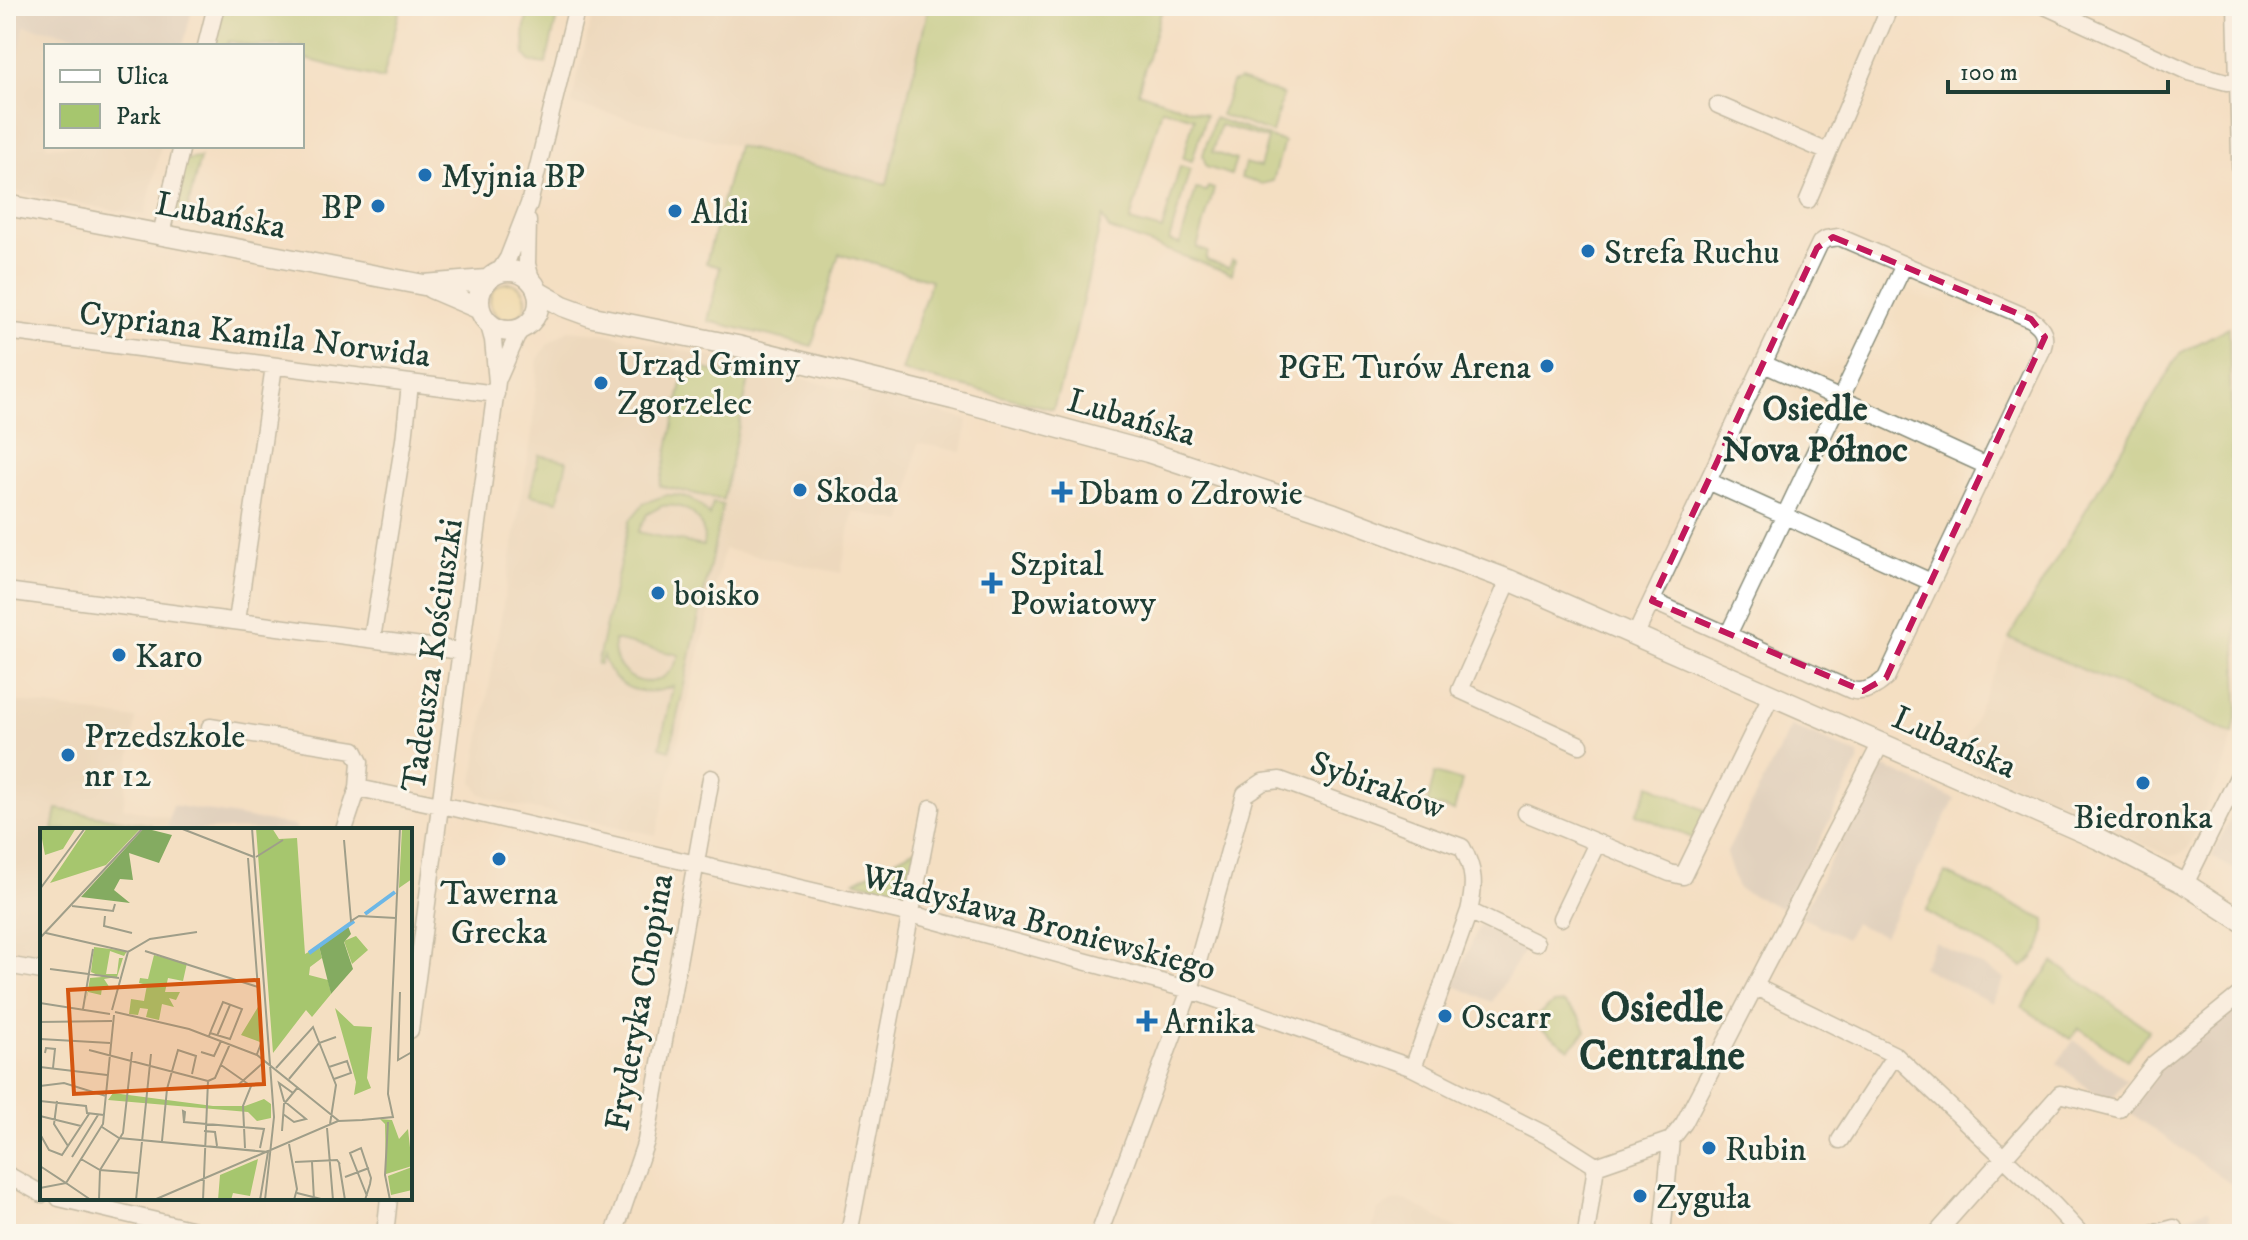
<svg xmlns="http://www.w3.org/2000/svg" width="2248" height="1240" font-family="'IM FELL DW Pica',serif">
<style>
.built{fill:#e4d1b5}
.industrial{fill:#cbc2b8}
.green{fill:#a6c66e;stroke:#628251;stroke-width:2;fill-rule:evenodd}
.sand{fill:#eeda9e;stroke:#868c69;stroke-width:2}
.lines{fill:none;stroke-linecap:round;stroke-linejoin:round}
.minor-casing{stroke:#8a8e7b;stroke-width:19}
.major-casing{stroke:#8a8e7b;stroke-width:23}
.minor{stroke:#fff;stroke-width:16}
.major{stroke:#fff;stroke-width:20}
.marked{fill:none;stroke:#c2185b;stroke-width:6;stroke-dasharray:16 10;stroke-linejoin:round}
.poi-dot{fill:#1f6fb2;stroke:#fbf7ec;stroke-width:3}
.labels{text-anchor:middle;stroke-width:6;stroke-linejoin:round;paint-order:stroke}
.poi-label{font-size:34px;fill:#1f3d34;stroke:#fbf7ec;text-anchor:start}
.street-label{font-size:34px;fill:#1f3d34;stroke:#fbf7ec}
.neighbourhood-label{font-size:36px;font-weight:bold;fill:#1f3d34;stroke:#fbf7ec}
.district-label{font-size:42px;font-weight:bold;fill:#1f3d34;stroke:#fbf7ec}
.inset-river{fill:none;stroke:#6db7e6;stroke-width:4}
.inset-road{fill:none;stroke:#9f9e89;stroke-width:2}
.view{fill:#d45610;fill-opacity:0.15;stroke:#d45610;stroke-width:4}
.inset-edge{fill:none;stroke:#1f3d34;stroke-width:4}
</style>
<rect width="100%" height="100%" fill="#fbf7ec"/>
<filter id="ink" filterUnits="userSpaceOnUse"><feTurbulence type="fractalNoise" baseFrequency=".0125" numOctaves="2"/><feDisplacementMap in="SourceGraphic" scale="16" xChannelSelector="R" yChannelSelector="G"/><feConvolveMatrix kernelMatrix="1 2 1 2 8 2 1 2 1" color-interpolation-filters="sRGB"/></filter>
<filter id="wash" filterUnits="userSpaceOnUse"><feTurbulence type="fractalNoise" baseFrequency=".006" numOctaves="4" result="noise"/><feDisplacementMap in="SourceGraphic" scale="32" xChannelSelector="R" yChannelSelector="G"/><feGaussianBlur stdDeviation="1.8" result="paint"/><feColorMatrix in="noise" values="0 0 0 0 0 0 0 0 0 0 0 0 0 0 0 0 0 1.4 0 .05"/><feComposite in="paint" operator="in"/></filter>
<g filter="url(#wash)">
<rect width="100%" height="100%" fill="#f4dfc2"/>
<path class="built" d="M595 6H929L887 184 571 104Z
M24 26 139 46H46V146H161L145 216 6 190V122Z
M568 330 608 334 770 370 968 420 962 452 918 443 903 522 853 511 841 573 724 549 656 835 505 803 481 794 473 782 532 434 538 359 548 344Z
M2009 638 2233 734 2226 763 2187 849 2178 855 2170 856 1957 760Z
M6 700 136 719 123 807 169 818 167 830H42V958L6 952Z
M1406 1200 1467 1234H1371L1377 1210 1394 1201Z"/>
<path class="industrial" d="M6 6H193L183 46H139L24 26 8 114Z
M1791 726 1859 755V761L1785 910 1738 889 1726 854Z
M1880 765 1955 799 1884 936 1854 923 1846 939 1801 917Z
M2242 796V874L2212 857Z
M172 805 295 826 297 830H167Z
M1480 924 1527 946 1492 1002 1453 985Z
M1935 942 2005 978 1992 1003 1922 967Z
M2242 999V1100L2235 1110 2242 1115V1192L2125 1109 2157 1065Z
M2074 1040 2127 1080 2111 1100 2099 1097 2057 1063Z
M2209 1209 2216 1234H2184L2179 1218Z"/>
<path class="green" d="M222 6H401L383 79 302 58V46H251L229 41 227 46H213Z
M529 6 559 8 546 64 531 62 525 55 524 31Z
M929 6H1163L1138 92 1206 115 1192 161 1183 158 1194 118 1162 109 1130 221 1162 230 1180 166 1190 169 1169 241 1180 244 1196 189 1206 191 1208 187 1214 189 1197 248 1208 252 1206 260 1229 268 1232 260 1235 261 1232 274 1109 229 1102 217 1073 343 1053 409 902 371 931 280 839 254 812 346 708 321 720 267 706 263 737 146 887 184Z
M1239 80 1283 95 1272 133 1221 115 1232 83Z
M1214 118 1284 142 1273 181 1262 184 1241 178 1245 163 1260 167 1268 139 1220 125 1212 152 1236 160 1231 175 1206 167 1203 155Z
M200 158 188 207 201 227 182 222 178 218 179 211 172 210 184 160Z
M2229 327 2238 706 2233 734 2009 638 2180 353Z
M686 365 749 379 723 500 660 486Z
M539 455 567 461 558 501 530 495Z
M667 495C685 494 699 501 709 516L713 503 723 505 670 750 660 747 673 686C643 699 613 689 603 656L600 664H597L630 520 644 503ZM662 506C687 503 708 519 703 546L638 532 647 514ZM614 641V640L679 655C665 699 611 685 614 641Z
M1435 773 1462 781 1454 811 1427 804Z
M1650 785 1709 812 1697 840 1636 814Z
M57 809 151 825V830H53Z
M917 848 906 893 855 881Z
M1946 873 2045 920C2046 939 2039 956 2023 967L1926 911Z
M2053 962 2149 1030 2127 1060 2079 1028 2071 1039 2022 1007Z
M1564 1003 1580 1017 1586 1031 1569 1049 1537 1026 1536 1016 1553 1004Z"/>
<path class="sand" d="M490 301a18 18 0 1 1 36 0a18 18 0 1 1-36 0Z"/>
</g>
<g filter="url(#ink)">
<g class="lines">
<g class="minor-casing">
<path id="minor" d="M2045 6 2189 72 2227 82H2238
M2236 6 2242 230
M206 46 216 6
M1718 105 1828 152
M1808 200 1890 6
M528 221 527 264 531 279
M161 234 182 146
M499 272 508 258 529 204 577 6
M6 331 496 394
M1764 364 1987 466
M499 377 520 329
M1708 481 1931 582
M1509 580 1460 690 1580 745
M6 591 460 651
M237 621 274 366
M1728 635 1904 265
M1635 636 1820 243 1826 239 1839 237 2031 319C2044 328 2047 336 2042 350L1886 678C1876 687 1864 694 1851 690L1652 601
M372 639 404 440 410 384
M210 727 354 750 360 762 358 788 459 809 911 914 1190 990 1413 1068 1552 1138 1596 1166
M1526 813 1670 873 1683 876 1771 696
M344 830 358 788
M2185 884 2242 769
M1469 911 1536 943
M1561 918 1597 843
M6 965 42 971
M1756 987 1895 1055 2053 1204 2081 1234
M410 1030 497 382 493 340 488 322
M1840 1140 1895 1055
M6 1174 42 1194
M59 1198 211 1234
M385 1234 389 1198
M614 1234 646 1141 711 778
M849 1234 931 808
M1099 1234 1190 990 1245 794 1263 782 1280 780 1462 847C1475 870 1475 886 1469 911L1413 1068
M1586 1234 1596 1166 1671 1140 1684 1123 1881 743
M1662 1234 1671 1140
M1936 1234 2060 1094 2119 1109 2154 1064 2242 993
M2152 1234 2174 1228 2175 1234"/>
</g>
<g class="major-casing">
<path id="major" d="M6 205 424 285 486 280
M479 301a30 30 0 1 1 60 0a30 30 0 1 1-60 0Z
M431 288 480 309
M538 292 563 306 593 317 737 346 953 399 1148 452 1334 514 1509 580 2101 840 2185 884 2242 921"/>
</g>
<use href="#minor" class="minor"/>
<use href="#major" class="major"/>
</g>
</g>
<path d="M0 0H2248V1240H0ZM1833 237 2031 319 2045 337 1886 678 1863 691 1652 601 1817 248Z" fill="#f4dfc2" fill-opacity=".55" fill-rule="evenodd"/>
<path class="marked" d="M1833 237 2031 319 2045 337 1886 678 1863 691 1652 601 1817 248Z"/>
<g class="poi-dot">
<circle cx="425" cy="175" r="8"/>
<circle cx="378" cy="206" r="8"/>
<circle cx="675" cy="211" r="8"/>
<circle cx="1588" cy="251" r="8"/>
<circle cx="1547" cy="366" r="8"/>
<circle cx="601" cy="383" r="8"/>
<circle cx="800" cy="490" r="8"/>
<path d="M1058 480h8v8h8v8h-8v8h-8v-8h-8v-8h8z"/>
<path d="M988 571h8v8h8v8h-8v8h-8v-8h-8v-8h8z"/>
<circle cx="658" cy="593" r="8"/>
<circle cx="119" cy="655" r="8"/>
<circle cx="68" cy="755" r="8"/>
<circle cx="2143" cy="783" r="8"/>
<circle cx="499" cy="859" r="8"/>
<circle cx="1445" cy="1016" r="8"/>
<path d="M1143 1009h8v8h8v8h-8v8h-8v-8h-8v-8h8z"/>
<circle cx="1709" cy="1148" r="8"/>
<circle cx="1640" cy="1196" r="8"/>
</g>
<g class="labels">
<g class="poi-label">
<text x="441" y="187">Myjnia BP</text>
<text x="362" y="218" text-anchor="end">BP</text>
<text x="691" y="223">Aldi</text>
<text x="1604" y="263">Strefa Ruchu</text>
<text x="617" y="375">Urząd Gminy<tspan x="617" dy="39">Zgorzelec</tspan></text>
<text x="1531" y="378" text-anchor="end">PGE Turów Arena</text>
<text x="816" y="502">Skoda</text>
<text x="1078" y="504">Dbam o Zdrowie</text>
<text x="1010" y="575">Szpital<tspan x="1010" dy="39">Powiatowy</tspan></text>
<text x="674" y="605">boisko</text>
<text x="135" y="667">Karo</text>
<text x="84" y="747">Przedszkole<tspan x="84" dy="39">nr 12</tspan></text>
<text x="2143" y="828" text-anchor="middle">Biedronka</text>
<text x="499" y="904" text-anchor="middle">Tawerna<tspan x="499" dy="39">Grecka</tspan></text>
<text x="1461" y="1028">Oscarr</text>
<text x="1163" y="1033">Arnika</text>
<text x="1725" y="1160">Rubin</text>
<text x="1656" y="1208">Zyguła</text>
</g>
<g class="street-label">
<text transform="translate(221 214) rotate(11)" y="12">Lubańska</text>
<text transform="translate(255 333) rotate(7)" y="12">Cypriana Kamila Norwida</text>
<text transform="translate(1132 416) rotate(16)" y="12">Lubańska</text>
<text transform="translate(431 655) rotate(-82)" y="12">Tadeusza Kościuszki</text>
<text transform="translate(1955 741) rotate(24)" y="12">Lubańska</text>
<text transform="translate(1378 784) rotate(20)" y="12">Sybiraków</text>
<text transform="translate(1039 921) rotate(15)" y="12">Władysława Broniewskiego</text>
<text transform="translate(638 1002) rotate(-80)" y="12">Fryderyka Chopina</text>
</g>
<g class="neighbourhood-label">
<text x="1815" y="420">Osiedle<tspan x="1815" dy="41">Nova Północ</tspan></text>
</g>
<g class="district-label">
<text x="1662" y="1021">Osiedle<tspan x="1662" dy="48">Centralne</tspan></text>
</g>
</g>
<g transform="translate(40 828)">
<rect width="372" height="372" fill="#f4dfc2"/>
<path d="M0 0H36L23 21 5 27ZM47 0H101L66 37 10 55ZM216 0H232L239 11 257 10 265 126 279 118 282 130 270 139 269 147 288 152 291 166 272 189 266 182 233 225ZM362 0H372V51L359 60ZM316 108 328 122 312 136 304 113ZM54 119 87 123 84 128 70 123 66 146H77L79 130H83L77 149 64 151 70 160H62L61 167 48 164 46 173 50 150 62 149 51 144ZM114 127 147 135 143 153 128 150 125 164H140L136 172 129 170 134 179 122 176 119 192 106 189 108 181 100 180 98 187 89 186 91 171 104 173 107 157 99 155 100 150 108 151ZM218 179 220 214 201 207ZM295 180 314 198 332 199 327 250 331 260 314 267 316 254ZM73 265 173 278H205L224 271 231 276V290L217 293 208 284 68 272ZM340 291 352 292 359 311 368 301 372 338 346 346 345 296ZM218 331 210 368 193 365 191 372H178L180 347ZM372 339V362L351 367 348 348Z" fill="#a6c66e"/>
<path d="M104 0 132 7 119 35 89 25 93 52 80 51 74 62 90 75 41 69ZM308 98 311 106 304 114 313 141 291 166 279 118Z" fill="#84ab61"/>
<path class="inset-river" d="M325 86 355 64M269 125 314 93"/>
<path class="inset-road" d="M140 0 214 29M212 0 234 289 225 372M304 12 311 93 319 88 356 90M216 29 243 12M208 30 222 213 217 226M0 61 45 0M32 78 73 83 75 76M65 88 64 98 92 105M6 105 89 124M0 110 103 0M105 123 218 159M10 141 79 150M360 164 358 232 372 224M0 175 70 186M43 181 53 121M72 182 88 124 110 111 157 104M75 184 149 201 217 227 299 293M0 194 72 193M169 208 172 200 183 174 202 181 190 211 170 205M177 208 190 177M0 211 70 215M49 222 168 253M161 224 174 228 181 213M5 225 6 220 15 221 13 240M181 237 211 258 203 278 205 320M0 239 67 247M289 239 307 233 311 245 294 251M236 240 273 199 296 257 290 296M249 251 279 215 296 209M0 258 24 255 66 268M197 258 224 234M0 273 46 278 47 285 64 287M17 273 14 296 28 318M243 286 254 294 266 291 244 273 239 255 253 265M0 288 41 298M322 292 353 289 348 266 360 0M144 294 143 283 145 284 144 294 224 301 220 320M348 294 345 347 350 372M62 299 79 310 228 324 220 372M287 300 293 372M164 303 175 304 177 318M242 303 244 276 258 259M0 306 9 322 22 327 49 286M122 313 127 261 138 222 156 228 152 246M249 316 257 361 254 372M32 329 58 287M41 331 60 342 98 345M255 334 297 332 300 336M272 334 274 372M299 335 305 372M0 338 26 355 63 296 74 187M305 349 329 340M0 360 26 355 51 372M257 365 285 372M59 372 60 342 83 305 92 224M96 372 111 226M114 372 298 293 323 292M163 372 168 253 175 250 190 216M325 372 330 356 331 350 321 320 310 325 327 368"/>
<path class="view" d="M218 152 224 256 34 266 28 162Z"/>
<rect width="372" height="372" class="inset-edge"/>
</g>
<rect width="2248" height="1240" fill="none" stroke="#fbf7ec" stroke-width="32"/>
<rect x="44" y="44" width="260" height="104" fill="#fbf7ec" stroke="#a3ada2" stroke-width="2"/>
<rect x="60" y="70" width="40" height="12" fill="#ffffff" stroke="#a3ada2" stroke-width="2"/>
<text x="116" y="84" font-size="24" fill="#1f3d34">Ulica</text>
<rect x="60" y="104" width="40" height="24" fill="#a6c66e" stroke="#a3ada2" stroke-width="2"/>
<text x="116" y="124" font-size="24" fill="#1f3d34">Park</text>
<path d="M1948 80v12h220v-12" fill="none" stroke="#1f3d34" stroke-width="4"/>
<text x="1960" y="80" font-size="24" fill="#1f3d34" stroke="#fbf7ec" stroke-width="6" paint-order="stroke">100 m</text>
</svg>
